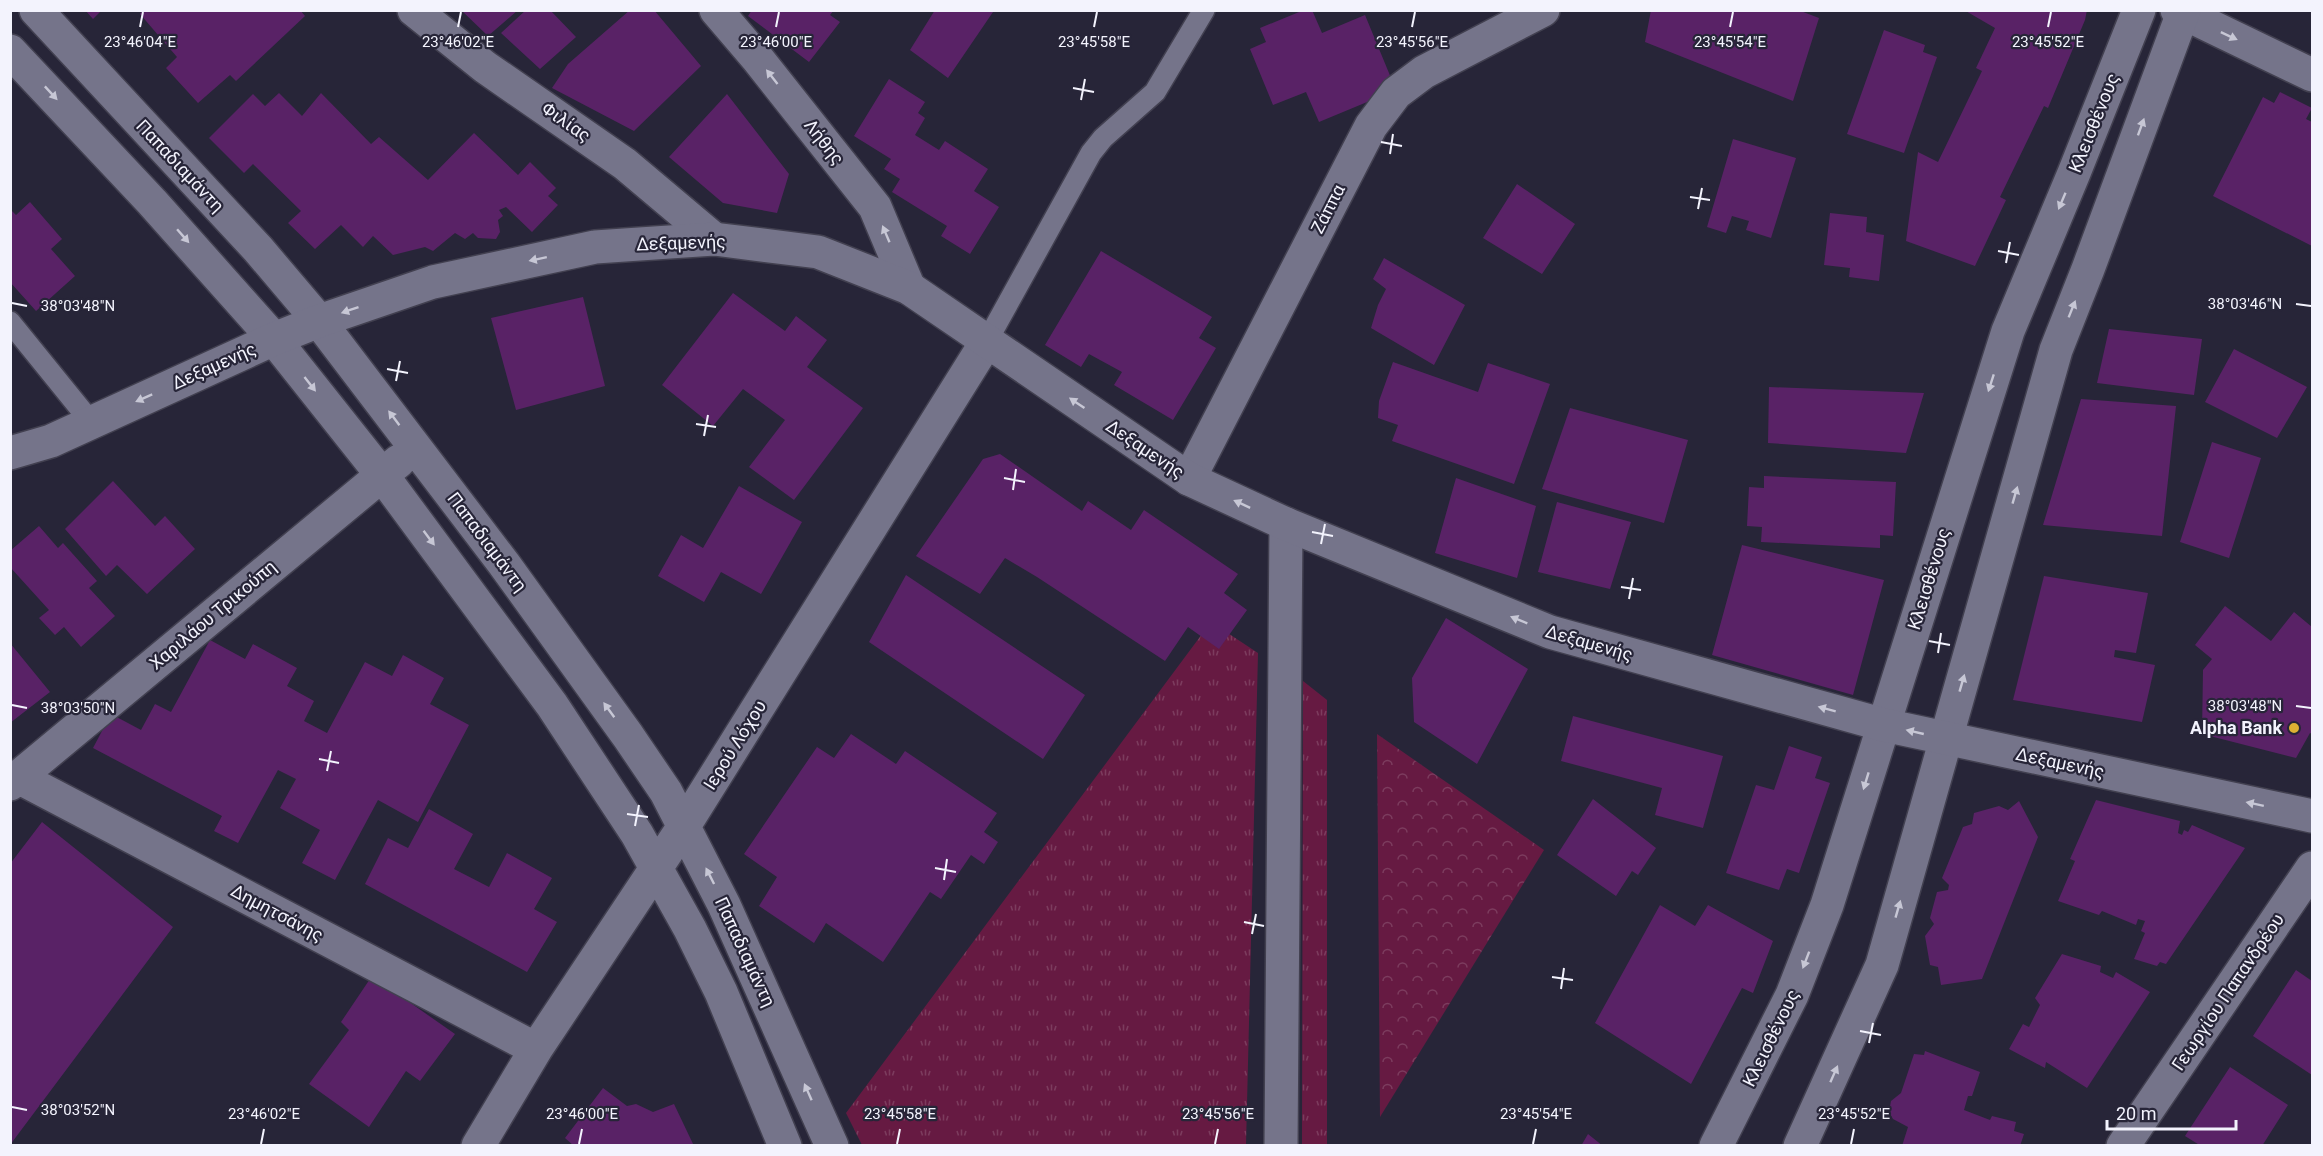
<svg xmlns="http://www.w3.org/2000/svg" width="2323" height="1156" font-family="Roboto,sans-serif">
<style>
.grass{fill:url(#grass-tufts)}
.forest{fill:url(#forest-crowns)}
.building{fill:#592266}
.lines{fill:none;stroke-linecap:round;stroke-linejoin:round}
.service-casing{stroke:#424050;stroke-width:24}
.minor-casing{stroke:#424050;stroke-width:36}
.tertiary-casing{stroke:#424050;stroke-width:36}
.secondary-casing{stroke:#424050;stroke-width:36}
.service{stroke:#75748a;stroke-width:21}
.minor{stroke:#75748a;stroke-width:33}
.tertiary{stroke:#75748a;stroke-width:33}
.secondary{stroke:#75748a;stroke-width:33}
.oneway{fill:#c7c7d5}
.ticks{fill:none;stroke:#f3f3fd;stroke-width:2}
.poi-dot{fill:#ddb133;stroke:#272538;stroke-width:2}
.labels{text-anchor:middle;stroke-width:4.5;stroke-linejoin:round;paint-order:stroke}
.street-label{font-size:18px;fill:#f3f3fd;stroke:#272538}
.poi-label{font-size:18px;font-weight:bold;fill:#f3f3fd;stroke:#272538;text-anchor:end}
.ticks-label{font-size:15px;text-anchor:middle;fill:#f3f3fd;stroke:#272538;stroke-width:4.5;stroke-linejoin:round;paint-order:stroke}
</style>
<defs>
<pattern id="grass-tufts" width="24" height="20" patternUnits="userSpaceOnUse" patternTransform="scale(1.5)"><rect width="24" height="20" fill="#661a42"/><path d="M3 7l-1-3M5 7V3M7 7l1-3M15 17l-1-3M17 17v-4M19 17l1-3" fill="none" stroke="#7c3c5e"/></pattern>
<pattern id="forest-crowns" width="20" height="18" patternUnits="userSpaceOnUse" patternTransform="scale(1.5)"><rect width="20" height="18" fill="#661a42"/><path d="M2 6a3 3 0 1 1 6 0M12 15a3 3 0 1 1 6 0" fill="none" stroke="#7c3c5e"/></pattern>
</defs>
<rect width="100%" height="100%" fill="#272538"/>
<path class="grass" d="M1211 622 1258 653 1246 1145H862L846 1113Z
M1303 681 1327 700V1145H1302Z"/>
<path class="forest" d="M1377 734 1544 850 1380 1117Z"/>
<path class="building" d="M85 10H102L93 19Z
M143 10H300L305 16 236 81 230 75 198 103 166 68 177 57 140 14Z
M461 10H518L488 36Z
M526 10H550L576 37 540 69 501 33Z
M630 10H654L701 66 634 131 552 88 568 64Z
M752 10H834L830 15 840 22 809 62 748 16Z
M935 10 993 12 948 78 910 50Z
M1304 10H1312L1322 33 1365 15 1396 90 1319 122 1306 92 1273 105 1250 49 1266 42 1260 28Z
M1651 10H1798L1819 18 1793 101 1645 42Z
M1964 10H2087L2085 20 2048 108 2044 106 2000 197 2006 200 1975 266 1906 241 1918 152 1938 162 1982 71 1976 68 1995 28Z
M1884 30 1925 45 1923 52 1937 57 1904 153 1847 134Z
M889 79 925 102 918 113 925 118 915 135 939 150 945 141 988 169 974 191 999 207 970 254 941 236 947 226 892 192 900 179 884 169 891 159 854 136Z
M2280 92 2312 108 2306 119 2312 122V246L2213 196 2263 97 2274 103Z
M279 93 302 116 321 93 371 144 379 137 428 180 474 133 518 175 530 162 556 188 548 196 558 205 532 232 506 207 499 210 503 216 498 220 500 232 496 239 478 238 473 233 465 239 455 233 433 251 425 247 393 255 373 236 363 247 341 225 315 249 288 223 301 211 253 164 244 173 209 138 253 94 265 106Z
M727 94 789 174 777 213 723 203 669 157Z
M1733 139 1796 158 1771 238 1746 230 1749 221 1732 216 1726 233 1707 227Z
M1517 184 1575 224 1542 274 1483 238Z
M30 202 62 239 51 249 75 276 36 311 10 282V209L16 215Z
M1830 213 1867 217 1866 232 1884 235 1879 281 1849 277 1850 268 1824 265Z
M1101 251 1212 317 1199 338 1216 348 1173 420 1114 385 1122 372 1089 354 1081 367 1045 345Z
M1384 258 1465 305 1434 365 1371 328 1378 305 1386 289 1373 279Z
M733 293 785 331 796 316 827 340 807 367 863 408 794 500 749 467 785 420 743 389 713 426 662 385Z
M583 297 605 386 516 410 491 318Z
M2109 329 2202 339 2194 395 2097 383Z
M2234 349 2307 387 2277 438 2205 402Z
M1393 362 1478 392 1488 363 1550 384 1514 484 1392 441 1398 425 1378 418 1379 401Z
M1769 387 1924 393 1906 453 1768 443Z
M2081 399 2176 406 2162 536 2043 525Z
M1570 408 1688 440 1664 523 1542 489Z
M2212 442 2261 458 2229 558 2180 542Z
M1000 454 1082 511 1088 501 1131 530 1144 510 1238 574 1224 593 1247 610 1219 649 1188 627 1165 661 1037 577 1005 558 980 594 916 556 983 459Z
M1764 476 1896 482 1893 536 1880 535V548L1761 542 1762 527 1747 526 1749 487 1764 488Z
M1456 478 1536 506 1517 578 1435 553Z
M113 481 155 526 165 516 195 549 147 594 117 565 106 576 65 529Z
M739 486 802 522 761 594 721 572 704 602 658 576 681 535 703 548Z
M1557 502 1631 522 1610 589 1538 572Z
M39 526 58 548 63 543 97 581 89 588 115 616 81 647 64 627 55 635 39 618 49 610 10 567V551Z
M1742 545 1884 580 1853 695 1712 655Z
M906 575 1085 695 1043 759 869 642Z
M2044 576 2148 593 2136 653 2115 650 2114 657 2155 665 2142 722 2013 700Z
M2225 606 2271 641 2294 612 2312 627V734L2310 733 2296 758 2202 734 2203 670 2212 659 2195 645Z
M1446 618 1528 669 1477 764 1414 722 1412 678Z
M210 640 245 659 253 644 297 668 287 686 314 701 304 721 327 733 365 662 392 676 403 655 444 678 430 704 469 725 418 822 378 800 335 880 302 863 320 830 280 808 296 779 278 770 238 843 214 831 222 816 93 748 111 714 141 730 155 704 171 712Z
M10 643 50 692 10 723Z
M1573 716 1723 756 1703 828 1655 815 1662 788 1561 761Z
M851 734 896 764 905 751 997 813 984 832 998 842 984 864 971 855 941 899 930 892 883 962 826 923 814 943 759 906 777 877 744 854 817 747 834 758Z
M1789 746 1822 757 1815 778 1830 783 1799 873 1787 869 1779 890 1726 873 1756 785 1774 790Z
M1593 799 1656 848 1638 875 1632 871 1616 896 1557 855Z
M2096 800 2180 821 2178 833 2182 835 2184 830 2188 832 2192 825 2245 848 2166 964 2160 962 2157 966 2134 959 2145 933 2141 931 2145 921 2138 919 2136 925 2102 911 2099 915 2058 901 2075 861 2070 859Z
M2019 801 2038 837 1982 979 1941 985 1938 967 1930 965 1925 936 1934 924 1930 918 1937 892 1948 890 1949 885 1942 878 1963 827 1972 824 1974 813 1999 806 2008 810Z
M429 809 473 834 454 869 489 887 507 853 552 878 534 909 557 922 527 972 365 884 388 838 408 848Z
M42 822 173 927 10 1145V864Z
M1660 905 1695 926 1708 905 1773 941 1753 993 1742 988 1691 1084 1595 1023Z
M2062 954 2101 966 2100 972 2113 978 2116 972 2150 992 2087 1088 2046 1062 2045 1068 2009 1049 2023 1024 2029 1027 2040 1005 2035 998Z
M2296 970 2312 981V1075L2253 1036Z
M372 976 455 1034 420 1081 406 1071 369 1127 309 1084 349 1030 341 1022Z
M1925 1051 1980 1072 1972 1096H1968L1964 1110 1990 1120 1992 1116 2016 1122 2014 1131 2024 1134 2020 1146H1902L1908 1127 1893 1119 1889 1112 1891 1101 1901 1093 1914 1054 1924 1055Z
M2230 1067 2288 1105 2262 1146H2201L2185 1136Z
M603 1088 627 1106 636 1104 653 1112 674 1104 694 1146H574L565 1138Z
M1588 1134 1603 1146H1581Z"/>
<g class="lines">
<g class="service-casing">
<path id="service" d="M10 322 91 422
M987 341 1091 153 1103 138 1155 92 1204 10"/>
</g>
<g class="minor-casing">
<path id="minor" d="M36 10 258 249 319 321 504 564 628 736 666 792 724 905 832 1146
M414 10 485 67 625 164 714 239
M716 10 757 58 875 207 909 288
M2177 10 2312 75
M10 51 152 202 274 339 382 475 552 705 637 834 690 929 721 992 785 1146
M1189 479 1371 126 1396 93 1424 72 1543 10
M18 777 536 1049
M10 784 399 461
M478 1146 536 1049 684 826 987 341
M1281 1146 1286 524"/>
</g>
<g class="tertiary-casing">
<path id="tertiary" d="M1716 1146 1792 995 1827 905 2008 331 2074 173 2139 10
M1800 1146 1882 965 2056 350 2088 269 2184 10
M2123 1146 2312 868"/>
</g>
<g class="secondary-casing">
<path id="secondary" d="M10 453 51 441 274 339 319 321 433 282 595 247 714 239 818 252 909 288 1189 479 1286 524 1550 632 1884 725 2312 816"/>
</g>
<use href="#service" class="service"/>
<use href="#minor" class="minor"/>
<use href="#tertiary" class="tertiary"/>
<use href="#secondary" class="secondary"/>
</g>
<defs><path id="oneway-solid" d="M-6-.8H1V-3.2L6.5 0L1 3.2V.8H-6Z" transform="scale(1.5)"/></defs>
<g class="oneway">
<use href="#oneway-solid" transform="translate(2229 36) rotate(25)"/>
<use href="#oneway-solid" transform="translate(772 77) rotate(-128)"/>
<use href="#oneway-solid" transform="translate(51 93) rotate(47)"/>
<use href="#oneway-solid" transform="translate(2141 127) rotate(-70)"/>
<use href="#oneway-solid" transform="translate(2062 201) rotate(113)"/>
<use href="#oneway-solid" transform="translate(886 234) rotate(-113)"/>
<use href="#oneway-solid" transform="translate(183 236) rotate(49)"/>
<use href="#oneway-solid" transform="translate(538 259) rotate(168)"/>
<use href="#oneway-solid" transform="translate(2072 309) rotate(-68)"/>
<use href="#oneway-solid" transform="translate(350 310) rotate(161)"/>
<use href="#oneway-solid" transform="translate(1991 383) rotate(108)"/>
<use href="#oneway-solid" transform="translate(310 384) rotate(52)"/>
<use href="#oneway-solid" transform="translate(144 398) rotate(156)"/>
<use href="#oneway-solid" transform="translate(1077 403) rotate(-146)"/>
<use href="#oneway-solid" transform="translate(394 418) rotate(-127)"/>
<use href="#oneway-solid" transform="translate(2015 495) rotate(-74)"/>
<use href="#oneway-solid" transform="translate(1242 504) rotate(-155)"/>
<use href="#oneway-solid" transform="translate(429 538) rotate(53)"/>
<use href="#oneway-solid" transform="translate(1519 620) rotate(-158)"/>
<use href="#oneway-solid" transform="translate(1962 683) rotate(-74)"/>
<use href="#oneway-solid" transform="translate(1827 709) rotate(-165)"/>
<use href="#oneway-solid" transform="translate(609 710) rotate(-126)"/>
<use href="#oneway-solid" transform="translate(1915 732) rotate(-167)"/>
<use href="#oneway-solid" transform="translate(1866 781) rotate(107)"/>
<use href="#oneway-solid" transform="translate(2255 804) rotate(-168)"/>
<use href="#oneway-solid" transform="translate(710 876) rotate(-117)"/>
<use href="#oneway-solid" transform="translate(1898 909) rotate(-74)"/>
<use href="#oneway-solid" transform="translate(1806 960) rotate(111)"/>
<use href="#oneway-solid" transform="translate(1834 1074) rotate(-66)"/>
<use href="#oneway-solid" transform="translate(808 1092) rotate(-114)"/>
</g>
<path class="ticks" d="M140 27 143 12M458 27 461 12M776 27 779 12M1094 27 1097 12M1412 27 1415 12M1730 27 1733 12M2048 27 2051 12M1073 88 1094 92M1081 100 1085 79M1381 142 1402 146M1390 154 1393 134M1690 197 1710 200M1698 209 1702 188M1998 251 2019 255M2006 263 2010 242M12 303 27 306M2296 304 2311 306M387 369 408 373M396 381 400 361M696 424 716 427M704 436 708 415M1004 478 1025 482M1013 490 1016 469M1312 532 1333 536M1321 544 1325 524M1621 587 1641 590M1629 599 1633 578M1929 641 1950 645M1938 653 1941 633M12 705 27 708M2296 706 2311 708M319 759 339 763M327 771 331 751M627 814 648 817M635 826 639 805M935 868 956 872M944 880 947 859M1244 922 1264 926M1252 934 1256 914M1552 977 1573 980M1561 989 1564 968M1860 1031 1881 1035M1869 1043 1873 1023M12 1107 27 1110M261 1144 264 1129M579 1144 582 1129M897 1144 900 1129M1215 1144 1218 1129M1533 1144 1536 1129M1851 1144 1854 1129"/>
<circle class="poi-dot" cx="2294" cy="728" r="6"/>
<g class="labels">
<g class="street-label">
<text transform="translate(566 122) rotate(35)" y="6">Φιλίας</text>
<text transform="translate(2094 123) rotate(-68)" y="6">Κλεισθένους</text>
<text transform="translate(824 142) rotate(52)" y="6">Λήθης</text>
<text transform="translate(180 166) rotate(47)" y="6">Παπαδιαμάντη</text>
<text transform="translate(1328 209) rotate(-63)" y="6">Ζάππα</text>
<text transform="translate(681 243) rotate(-2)" y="6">Δεξαμενής</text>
<text transform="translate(214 366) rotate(-24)" y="6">Δεξαμενής</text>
<text transform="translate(1145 449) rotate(34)" y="6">Δεξαμενής</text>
<text transform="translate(487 542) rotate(53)" y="6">Παπαδιαμάντη</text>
<text transform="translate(1929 579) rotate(-73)" y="6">Κλεισθένους</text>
<text transform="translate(213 615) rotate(-40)" y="6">Χαριλάου Τρικούπη</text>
<text transform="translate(1589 643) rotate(16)" y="6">Δεξαμενής</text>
<text transform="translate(735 745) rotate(-58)" y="6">Ιερού Λόχου</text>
<text transform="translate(2060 763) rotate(12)" y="6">Δεξαμενής</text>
<text transform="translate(277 913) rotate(28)" y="6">Δημητσάνης</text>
<text transform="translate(745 952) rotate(65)" y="6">Παπαδιαμάντη</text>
<text transform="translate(2228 992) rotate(-56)" y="6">Γεωργίου Παπανδρέου</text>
<text transform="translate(1771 1038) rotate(-64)" y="6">Κλεισθένους</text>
</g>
<g class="poi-label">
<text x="2282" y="734">Alpha Bank</text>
</g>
</g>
<g class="ticks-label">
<text x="458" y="47">23°46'02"E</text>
<text x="776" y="47">23°46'00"E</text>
<text x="1094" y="47">23°45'58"E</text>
<text x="1412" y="47">23°45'56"E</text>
<text x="1730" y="47">23°45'54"E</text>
<text x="2048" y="47">23°45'52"E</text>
<text x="140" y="47">23°46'04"E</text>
<text x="2245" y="309">38°03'46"N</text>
<text x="78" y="311">38°03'48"N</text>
<text x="2245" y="711">38°03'48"N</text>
<text x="78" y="713">38°03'50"N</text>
<text x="78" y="1115">38°03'52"N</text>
<text x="264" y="1119">23°46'02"E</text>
<text x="582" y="1119">23°46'00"E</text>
<text x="900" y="1119">23°45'58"E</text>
<text x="1218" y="1119">23°45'56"E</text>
<text x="1536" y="1119">23°45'54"E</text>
<text x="1854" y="1119">23°45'52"E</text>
</g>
<rect width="2323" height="1156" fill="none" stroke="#f3f3fd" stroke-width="24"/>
<path d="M2107 1120v9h129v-9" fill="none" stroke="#f3f3fd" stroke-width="3"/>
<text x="2116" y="1120" font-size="18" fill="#f3f3fd" stroke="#272538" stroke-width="4.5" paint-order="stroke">20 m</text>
</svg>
